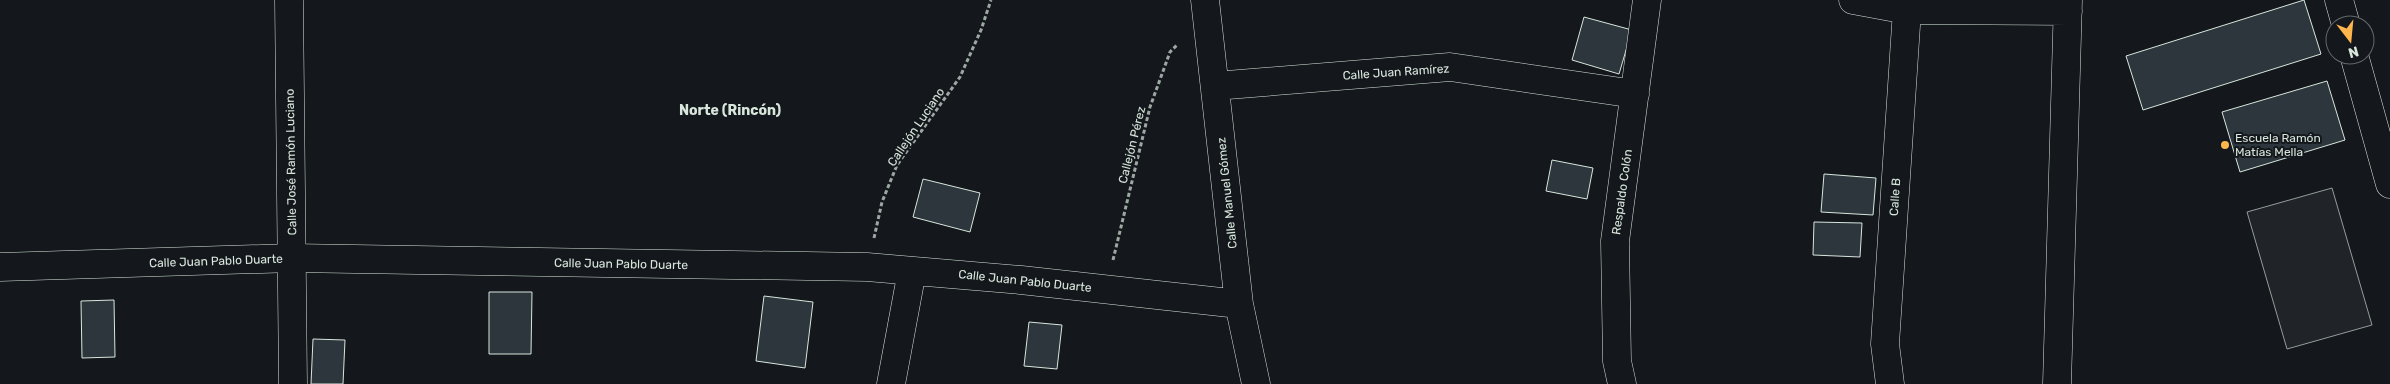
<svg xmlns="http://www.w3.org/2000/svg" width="2390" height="384" font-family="Rubik,sans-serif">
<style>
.pitch{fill:#202428;stroke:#939e99}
.building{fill:#2c363c;stroke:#d8e6dc}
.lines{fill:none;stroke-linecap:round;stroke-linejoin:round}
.street-casing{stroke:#d8e6dc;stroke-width:29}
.path{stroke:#9da8a2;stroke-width:3;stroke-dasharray:4 2.5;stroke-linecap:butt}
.street{stroke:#14181c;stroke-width:28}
.poi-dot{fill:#ffb74d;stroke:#14181c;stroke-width:2}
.labels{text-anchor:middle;stroke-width:4;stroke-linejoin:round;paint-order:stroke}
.street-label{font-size:12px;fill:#d8e6dc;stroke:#14181c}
.poi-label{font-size:12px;fill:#d8e6dc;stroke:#14181c;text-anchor:start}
.neighbourhood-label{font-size:14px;font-weight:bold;fill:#d8e6dc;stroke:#14181c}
</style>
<rect width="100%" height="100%" fill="#14181c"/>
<path class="pitch" d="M2332 188 2372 325 2287 349 2247 212Z"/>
<path class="building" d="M2304 0 2321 54 2143 110 2126 56Z
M1584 17 1632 30 1619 74 1572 60Z
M2327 81 2345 140 2240 172 2222 112Z
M1552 160 1593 168 1587 199 1546 191Z
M1824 174 1876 178 1873 215 1821 212Z
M923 179 980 193 970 232 913 217Z
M1814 222 1862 223 1860 257 1813 255Z
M489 292H532L531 354H489Z
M764 296 813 302 805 368 756 361Z
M114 300 115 357 82 358 81 301Z
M1029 322 1062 325 1057 369 1024 366Z
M313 339 345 340 343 384H311Z"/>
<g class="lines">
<g class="street-casing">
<path id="street" d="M289 0 293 384
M1205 0 1239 304 1256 384
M1853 0 1907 10 2068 11
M2339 0 2346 25
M2354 55 2390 184
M1215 86 1450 67 1635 94
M0 267 292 258 867 267 1021 280 1239 304
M891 384 912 271
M1622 384 1617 361 1615 241 1647 0
M1890 384 1885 344 1907 10
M2057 384 2068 0"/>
</g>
<path class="path" d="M874 238 882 202 897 165 960 77 981 30 991 0
M1113 260 1150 107 1170 52 1178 44"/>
<use href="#street" class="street"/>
</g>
<circle class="poi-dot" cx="2225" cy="145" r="5"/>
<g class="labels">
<g class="street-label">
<text transform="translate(1396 72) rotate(-4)" y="4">Calle Juan Ramírez</text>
<text transform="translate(916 127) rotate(-56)" y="4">Callejón Luciano</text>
<text transform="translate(1132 145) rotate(-76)" y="4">Callejón Pérez</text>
<text transform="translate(291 162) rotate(-91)" y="4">Calle José Ramón Luciano</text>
<text transform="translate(1622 192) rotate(-82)" y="4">Respaldo Colón</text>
<text transform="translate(1227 193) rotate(-96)" y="4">Calle Manuel Gómez</text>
<text transform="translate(1895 197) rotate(-86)" y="4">Calle B</text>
<text transform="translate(216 261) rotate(-2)" y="4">Calle Juan Pablo Duarte</text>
<text transform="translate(621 264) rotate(1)" y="4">Calle Juan Pablo Duarte</text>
<text transform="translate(1025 281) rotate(6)" y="4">Calle Juan Pablo Duarte</text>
</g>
<g class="poi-label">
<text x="2235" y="142">Escuela Ramón<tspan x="2235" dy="14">Matías Mella</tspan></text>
</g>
<g class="neighbourhood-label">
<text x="730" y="115">Norte (Rincón)</text>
</g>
</g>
<g transform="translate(2350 40) rotate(164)"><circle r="24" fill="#14181c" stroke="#626a69"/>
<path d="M0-4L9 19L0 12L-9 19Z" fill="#ffb74d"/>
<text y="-8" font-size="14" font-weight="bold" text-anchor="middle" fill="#d8e6dc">N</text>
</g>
</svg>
